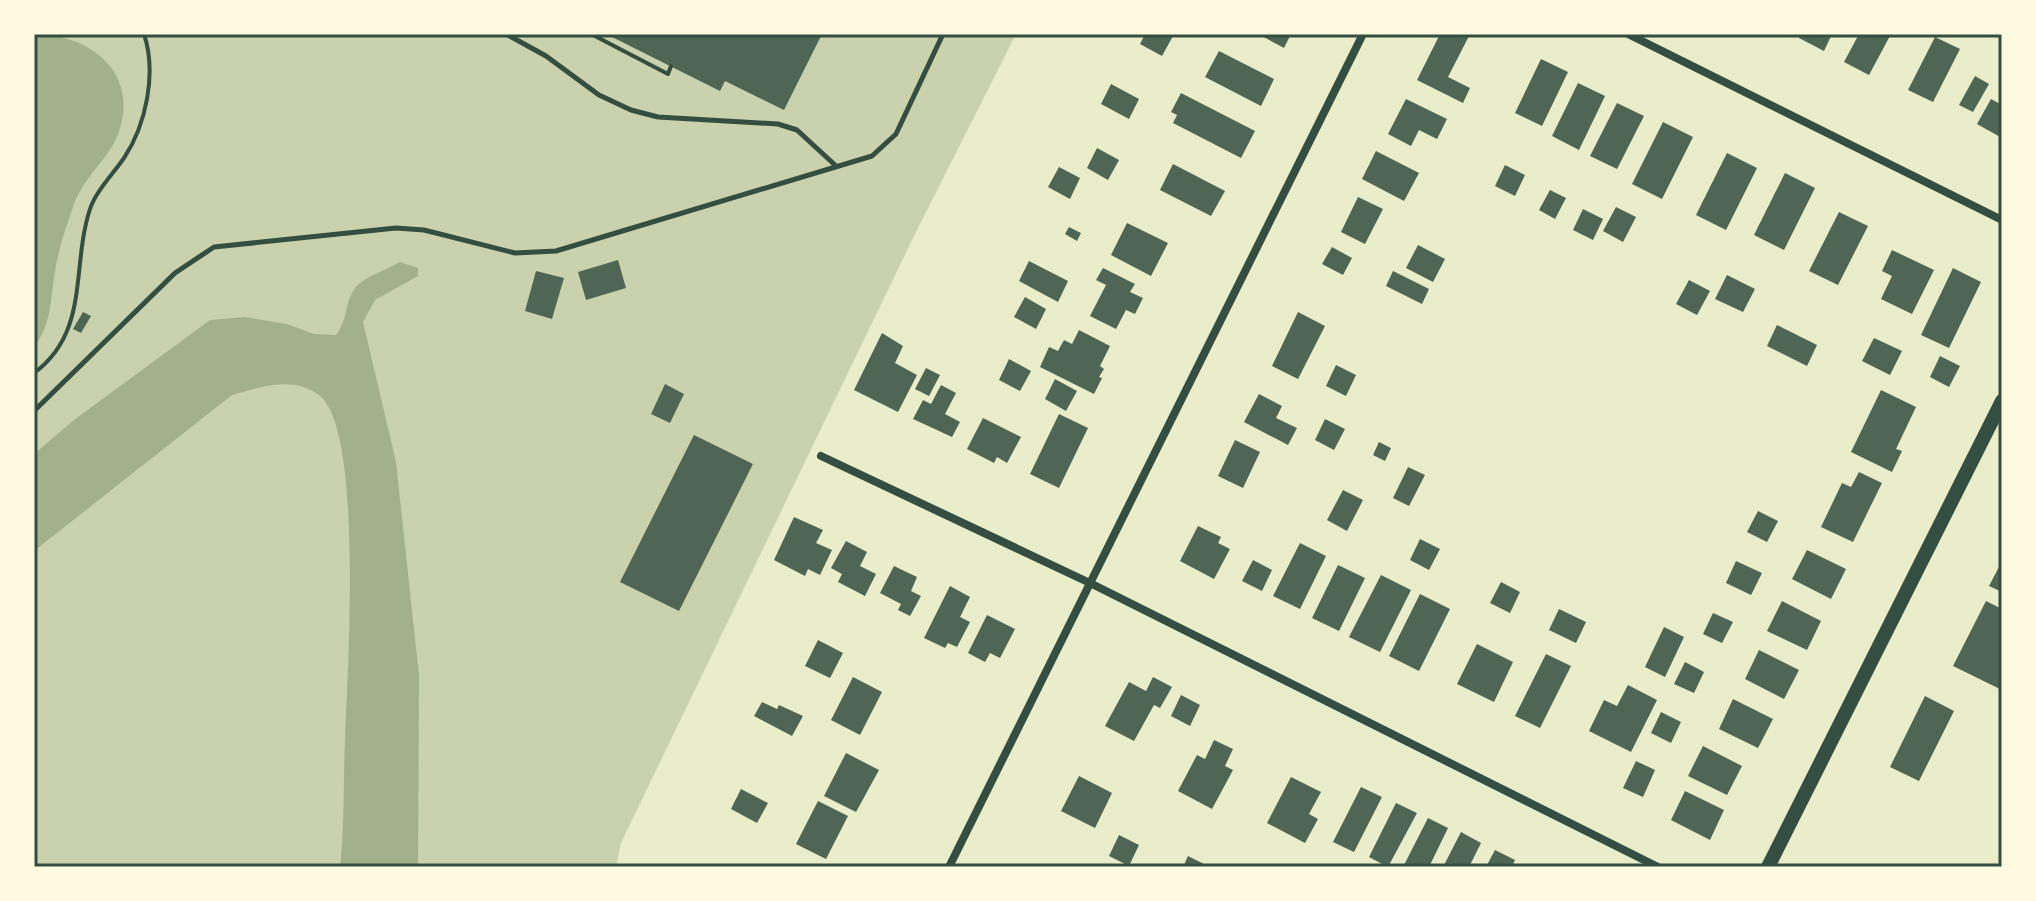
<svg xmlns="http://www.w3.org/2000/svg" width="2036" height="901" font-family="Georgia,serif">
<style>
.green{fill:#cad2ad}
.water{fill:#a3b18a}
.building{fill:#4f6655}
.lines{fill:none;stroke-linecap:round;stroke-linejoin:round}
.path{stroke:#344e41;stroke-width:4}
.service{stroke:#344e41;stroke-width:5}
.minor{stroke:#344e41;stroke-width:8}
.tertiary{stroke:#344e41;stroke-width:14}
.neatline{fill:none;stroke:#344e41;stroke-width:3}
</style>
<rect width="100%" height="100%" fill="#e9edc9"/>
<path class="green" d="M34 34H1016L913 238 621 843 616 867H34Z"/>
<path class="water" d="M34 34C90 34 141 73 118 134 109 159 82 178 73 207 66 227 58 250 55 272 50 300 52 324 34 347Z
M400 262 418 268V276L375 300 363 322 396 462 419 675 418 867H340C345 825 343 781 345 739 347 678 364 432 320 396 294 375 261 387 232 395L34 551V454L74 420 210 320 245 317 287 324 314 334 336 335C348 321 344 303 355 288 364 277 388 269 400 262Z"/>
<path class="building" d="M606 34H822L784 110 725 81 720 91Z
M1145 34H1170L1173 36 1162 56 1140 44Z
M1258 34H1291L1284 48Z
M1440 34 1469 36 1448 77 1470 88 1463 103 1417 80Z
M1801 34H1832L1824 51 1799 38Z
M1859 34H1891L1869 75 1844 62Z
M1935 37 1960 49 1933 102 1908 90Z
M1219 51 1274 79 1261 106 1205 77Z
M1541 59 1568 72 1542 126 1515 113Z
M1975 76 1989 84 1973 112 1959 105Z
M1578 83 1605 96 1579 150 1552 136Z
M1111 84 1139 99 1129 119 1101 104Z
M1181 93 1255 131 1241 158 1173 123 1177 115 1171 112Z
M1406 99 1447 119 1437 139 1419 130 1411 146 1388 134Z
M1991 99 2002 105V138L1977 124Z
M1617 103 1644 116 1617 169 1590 156Z
M1663 122 1693 137 1662 199 1632 184Z
M1097 148 1119 160 1108 180 1087 168Z
M1376 151 1419 173 1404 201 1362 179Z
M1727 153 1757 168 1726 230 1696 215Z
M1173 164 1225 191 1211 216 1160 190Z
M1505 165 1525 175 1515 196 1495 186Z
M1059 167 1080 178 1070 199 1048 187Z
M1785 173 1815 188 1784 250 1754 235Z
M1550 190 1566 198 1555 219 1539 210Z
M1358 197 1383 209 1365 244 1341 232Z
M1616 207 1636 217 1623 242 1603 231Z
M1583 209 1603 219 1593 240 1573 230Z
M1839 212 1868 226 1838 285 1809 271Z
M1127 223 1168 243 1151 276 1111 255Z
M1069 227 1081 233 1077 241 1065 234Z
M1418 245 1445 259 1433 282 1406 268Z
M1332 247 1352 258 1343 275 1322 264Z
M1892 250 1934 270 1912 314 1881 299 1892 276 1882 271Z
M618 260 626 288 586 300 578 272Z
M1029 261 1068 281 1058 302 1019 281Z
M1103 268 1135 284 1130 292 1143 298 1135 314 1126 310 1116 329 1090 316 1106 285 1096 280Z
M1953 268 1981 282 1949 348 1921 335Z
M536 271 564 278 552 319 525 311Z
M1393 271 1429 289 1422 304 1386 286Z
M1727 275 1755 289 1743 312 1715 299Z
M1689 280 1710 291 1697 315 1676 304Z
M1025 297 1046 309 1036 329 1014 317Z
M83 312 91 316 81 333 73 329Z
M1298 312 1325 326 1298 379 1272 366Z
M1777 325 1817 345 1807 366 1767 346Z
M1079 330 1110 346 1100 366 1104 369 1099 377 1102 378 1094 394 1040 367 1049 347 1058 351 1064 340 1072 344Z
M882 333 903 346 895 363 917 375 898 412 854 390Z
M1874 338 1902 351 1890 375 1862 361Z
M1940 356 1960 366 1949 387 1930 377Z
M1009 359 1031 371 1020 391 999 380Z
M1336 365 1356 375 1346 396 1326 386Z
M926 368 940 375 929 396 915 389Z
M1055 379 1077 391 1066 411 1045 399Z
M665 384 684 394 670 423 651 414Z
M941 385 956 393 945 414 960 422 952 437 913 419 923 400 931 404Z
M1881 390 1916 407 1896 449 1902 451 1892 472 1851 452Z
M1259 394 1282 406 1276 418 1297 428 1288 445 1244 422Z
M1059 414 1088 428 1059 488 1030 474Z
M983 418 1021 437 1007 463 997 457 994 463 967 449Z
M1325 419 1345 429 1334 450 1315 440Z
M694 435 753 464 679 611 620 582Z
M1235 440 1260 452 1243 488 1218 476Z
M1379 442 1391 448 1385 461 1373 455Z
M1408 467 1425 475 1409 506 1393 498Z
M1859 472 1882 483 1853 542 1821 527 1842 483 1851 487Z
M1343 490 1363 500 1347 531 1327 520Z
M1758 511 1778 521 1767 542 1747 532Z
M794 517 823 530 816 543 832 550 820 575 808 569 805 576 774 560Z
M1198 526 1221 537 1218 543 1230 549 1214 579 1180 561Z
M1420 539 1440 549 1429 570 1410 560Z
M846 541 867 552 860 566 876 574 865 596 838 582 842 574 831 568Z
M1300 543 1326 556 1300 609 1273 596Z
M1807 550 1846 569 1831 599 1792 579Z
M1253 560 1272 570 1262 591 1242 581Z
M1736 561 1762 573 1751 595 1726 583Z
M1338 565 1365 578 1339 631 1312 618Z
M2000 565 2002 566V592L1989 586Z
M894 566 917 577 911 591 921 596 910 616 898 610 901 604 880 593Z
M1381 575 1411 590 1380 652 1349 637Z
M1501 582 1520 592 1510 613 1490 603Z
M950 586 970 597 960 617 970 622 957 647 948 643 945 648 924 638Z
M1420 594 1450 609 1419 671 1389 656Z
M1782 601 1821 621 1807 650 1767 631Z
M1986 601 2002 609 1999 656 2002 658V690L1953 666Z
M1559 609 1586 622 1576 643 1549 630Z
M1713 613 1733 622 1722 643 1703 634Z
M987 615 1015 629 1000 658 990 653 985 662 968 653Z
M1664 627 1684 637 1665 677 1645 667Z
M818 640 843 653 830 678 805 666Z
M1477 644 1513 662 1494 702 1457 684Z
M1759 650 1799 670 1784 699 1745 679Z
M1546 654 1571 666 1540 728 1515 716Z
M1685 662 1704 672 1694 693 1674 684Z
M853 677 882 692 860 735 831 720Z
M1153 677 1172 687 1160 708 1154 705 1134 741 1105 726 1129 682 1146 691Z
M1628 685 1657 700 1631 752 1589 731 1604 700 1617 706Z
M1181 695 1200 705 1190 726 1171 716Z
M1925 696 1954 711 1919 781 1890 767Z
M1733 699 1773 719 1758 748 1719 729Z
M762 702 777 709 779 705 803 716 792 736 754 716Z
M1661 712 1681 722 1671 743 1651 733Z
M1214 740 1233 749 1225 766 1233 770 1212 809 1178 791 1197 755 1205 759Z
M1703 746 1742 766 1727 795 1688 776Z
M846 753 879 770 856 812 824 796Z
M1636 761 1655 770 1643 797 1623 788Z
M1079 776 1112 793 1095 828 1061 811Z
M1291 777 1321 792 1309 814 1318 819 1305 843 1267 823Z
M1361 787 1382 797 1354 852 1333 842Z
M741 789 768 803 757 823 731 809Z
M1685 791 1724 810 1710 840 1671 820Z
M818 801 848 816 826 859 796 844Z
M1396 803 1417 813 1388 867 1369 857Z
M1428 818 1448 828 1429 867H1403Z
M1461 832 1481 843 1469 867H1443Z
M1119 835 1139 845 1129 866 1109 856Z
M1495 850 1515 860 1512 867H1486Z
M1188 856 1210 867H1183Z"/>
<g class="lines">
<path class="path" d="M591 34 668 74 671 66
M34 373C90 332 71 267 90 209 96 191 113 174 124 158 146 125 157 73 144 34"/>
<path class="service" d="M506 34 546 56 599 95 631 110 658 117 778 124 797 130 835 165
M34 411 175 273 214 247 396 228 424 230 515 253 556 251 872 156 896 134 943 34"/>
<path class="minor" d="M1628 34 2002 220
M821 456 1092 584 1658 867
M949 867 1363 34"/>
<path class="tertiary" d="M1768 867 2002 401"/>
</g>
<rect width="2036" height="901" fill="none" stroke="#fefae0" stroke-width="72"/>
<rect x="36" y="36" width="1964" height="829" class="neatline"/>
</svg>
